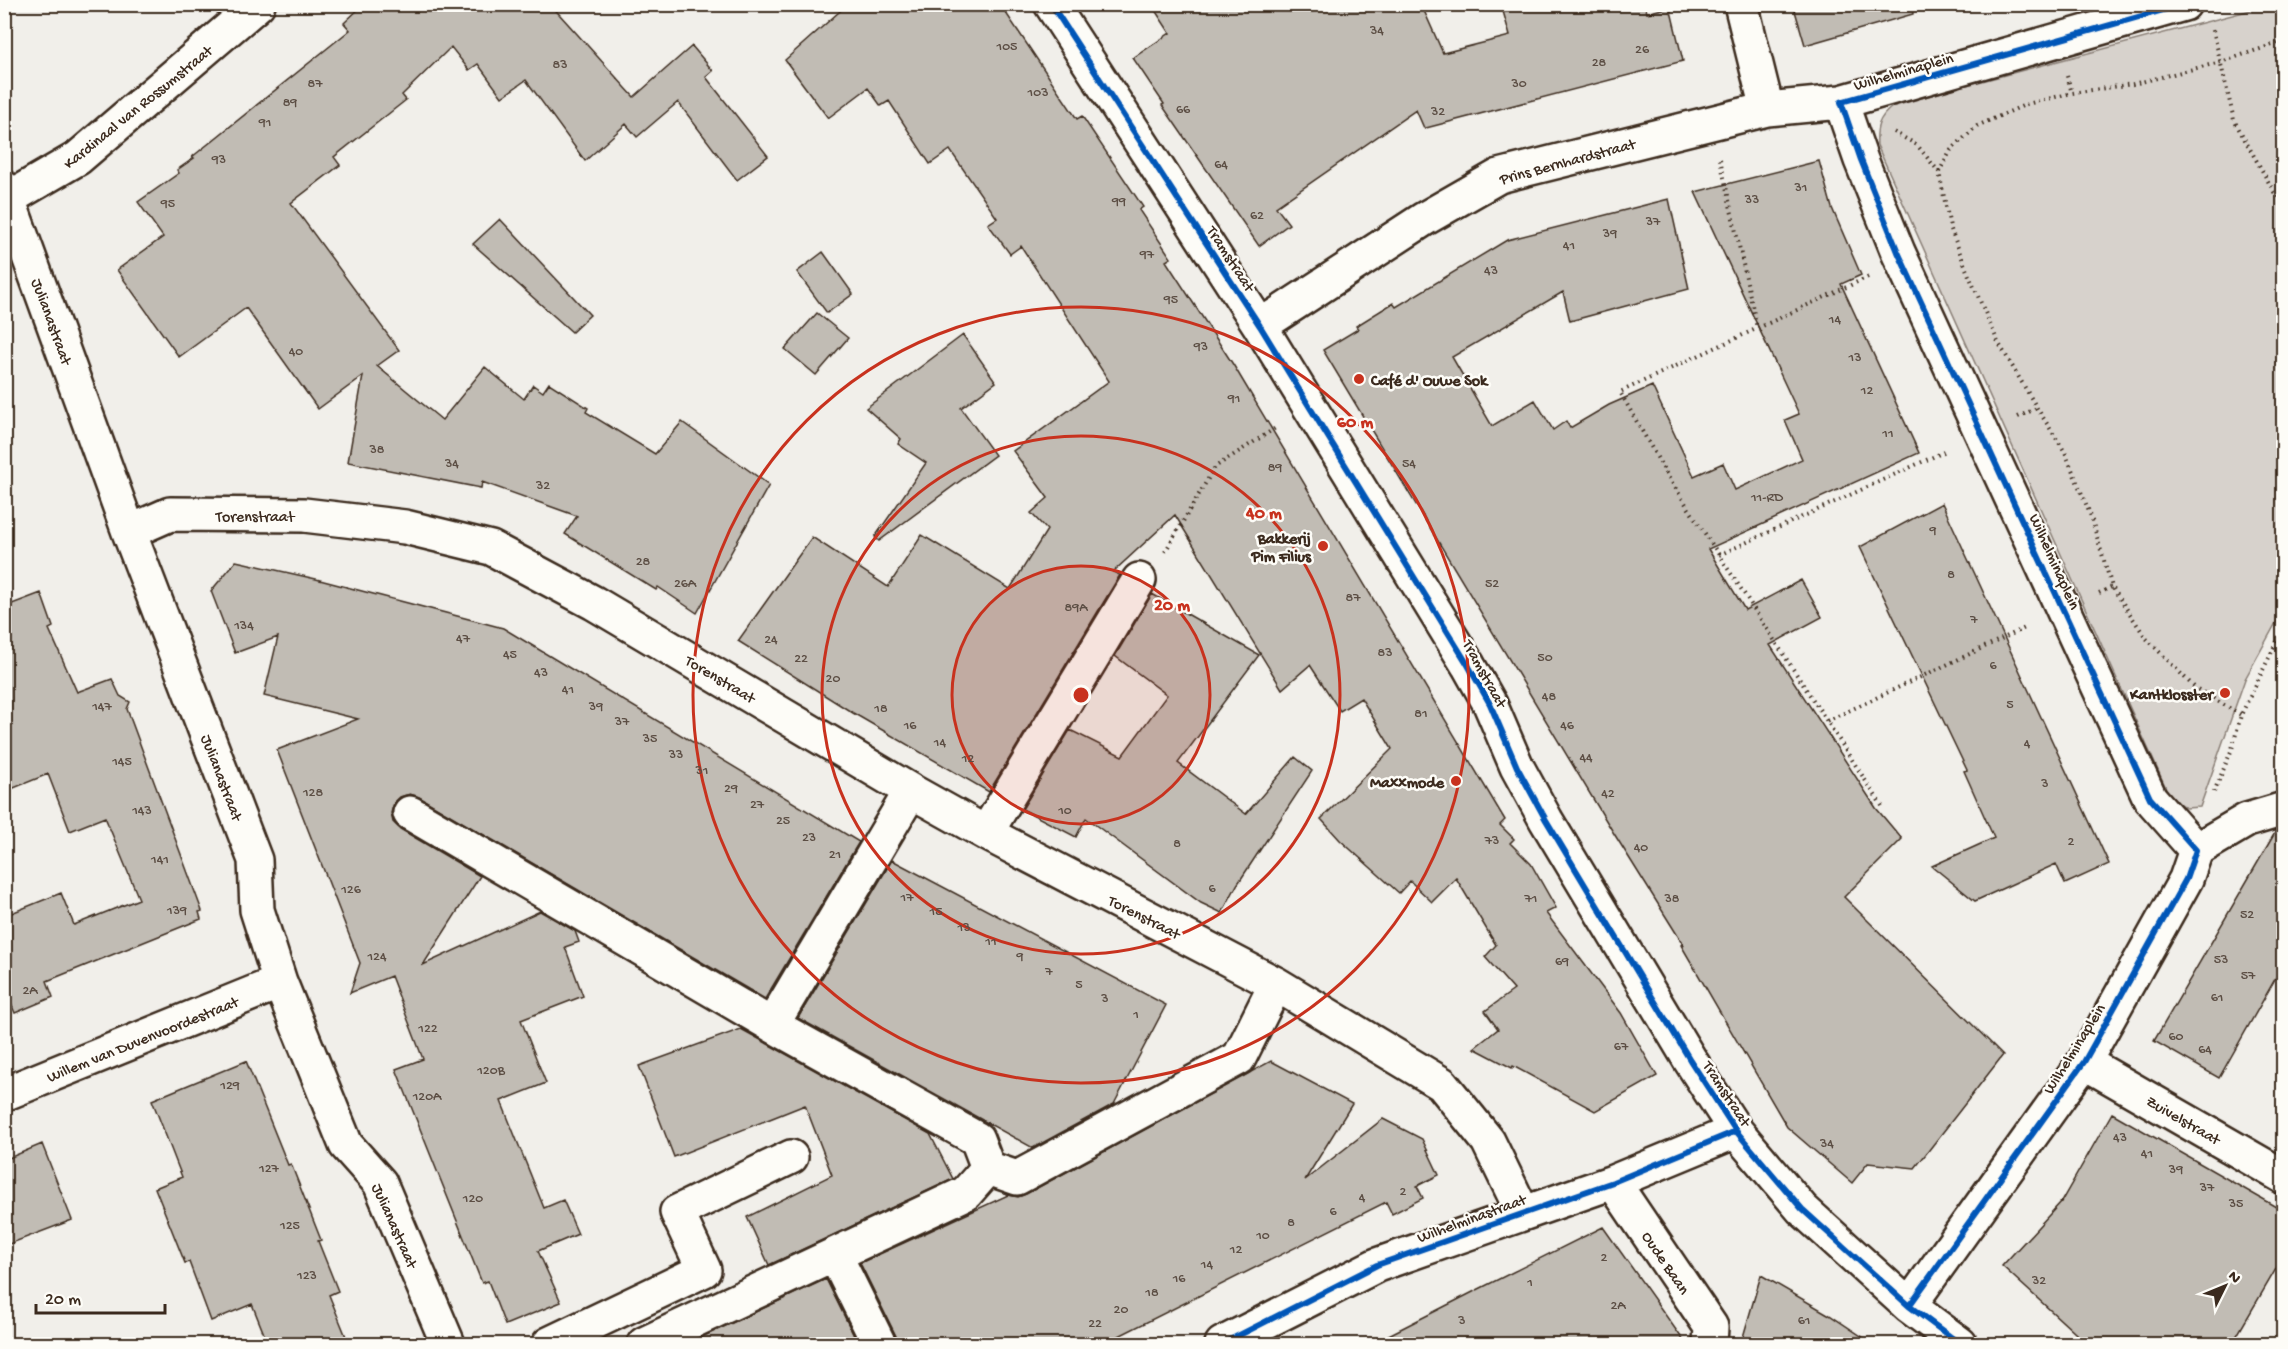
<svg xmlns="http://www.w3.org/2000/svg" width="2288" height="1349" font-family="'Gochi Hand',sans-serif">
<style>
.green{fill:#d7d2cc;stroke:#897e75;stroke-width:1.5}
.building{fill:#c1bcb4;stroke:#3b2a1e;stroke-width:1.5}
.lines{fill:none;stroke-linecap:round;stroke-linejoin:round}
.minor-casing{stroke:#3b2a1e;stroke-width:38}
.path{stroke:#3b2a1e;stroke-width:4;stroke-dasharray:1.5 4.5;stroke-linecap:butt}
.minor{stroke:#fdfcf7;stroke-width:33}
.cycleway-casing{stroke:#fdfcf7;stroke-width:10}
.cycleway{stroke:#0057b8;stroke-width:6}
.ring{fill:none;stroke:#c8321e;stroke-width:3}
.poi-dot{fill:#c8321e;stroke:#fdfcf7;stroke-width:2}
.labels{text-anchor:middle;stroke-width:5;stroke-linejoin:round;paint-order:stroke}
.number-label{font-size:14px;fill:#5c4e44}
.street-label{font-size:16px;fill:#3b2a1e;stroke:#fdfcf7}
.poi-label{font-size:16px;font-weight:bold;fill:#3b2a1e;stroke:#fdfcf7;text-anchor:end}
.centre{fill:#c8321e;stroke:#fdfcf7;stroke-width:3}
.ring-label{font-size:18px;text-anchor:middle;font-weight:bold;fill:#c8321e;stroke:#fdfcf7;stroke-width:5;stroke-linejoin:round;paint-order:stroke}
</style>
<rect width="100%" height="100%" fill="#f1efea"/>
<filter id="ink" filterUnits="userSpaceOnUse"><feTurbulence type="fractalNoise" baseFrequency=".0167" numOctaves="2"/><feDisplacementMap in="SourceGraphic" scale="12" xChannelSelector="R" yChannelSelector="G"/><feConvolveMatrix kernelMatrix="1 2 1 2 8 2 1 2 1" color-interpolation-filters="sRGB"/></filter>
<g filter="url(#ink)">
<path class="green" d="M2270 5H2283V610L2245 679 2200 807 2186 808 2170 797 1877 145C1876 128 1878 118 1892 107L1948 90Z"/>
<path class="building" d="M364 4H550L634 97 692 46 713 71 706 77 768 156 737 180 678 102 637 137 626 124 585 161 526 80 502 97 478 64 469 70 451 47 402 95 406 100 334 157 340 165 291 203 399 350 377 366 442 420 485 367 524 399 533 385 543 392 549 383 588 408 586 412 655 454 682 422 769 485 697 613 658 587 656 590 565 534 577 516 482 482 481 488 348 462 363 376 318 409 246 308 179 357 117 270 163 237 138 202 179 173 177 170 194 158 192 157 350 30 344 23Z
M848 4H1000L1077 119 1082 116 1143 207 1139 210 1171 258 1166 261 1234 366 1505 820 1500 825 1514 839 1510 843 1531 864 1556 908 1546 913 1621 1013 1657 1076 1595 1111 1513 1066 1512 1068 1474 1048 1498 1029 1485 1011 1514 990 1485 957 1496 945 1456 878 1432 902 1410 881 1399 893 1340 840 1321 819 1392 749 1361 698 1340 711 1310 665 1282 689 1175 515 1113 572 1120 575 989 792 853 713 738 641 812 537 888 587 922 535 1010 589 1047 530 1031 513 1048 498 1013 451 1109 381 1021 246 1010 254 988 224 997 218 950 150 930 164 889 101 881 106 868 88 828 118 785 60Z
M1151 4H1421L1443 53 1510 36 1501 4H1645L1647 13 1670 7 1683 61 1426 128H1424L1416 110 1276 207 1289 224 1259 246 1162 105 1164 104 1133 58 1170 33Z
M1793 4H1912L1913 14 1805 45Z
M1819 161 1832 208 1861 275 1841 284 1919 453 1708 549 1745 610 1801 580 1822 617 1770 645 1876 808 1902 839 1844 897 2003 1055 1915 1168 1868 1163 1852 1183 1787 1127 1681 945 1683 944 1613 832 1323 350 1358 329 1356 326 1393 303 1396 307 1507 240 1669 199 1689 289 1570 321 1563 292 1452 357 1492 426 1535 400 1553 430 1566 421 1570 428 1609 405 1652 386 1694 476 1723 463 1735 490 1802 459 1785 420 1799 414 1695 192Z
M500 219 590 315 572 332 473 244Z
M823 252 853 294 827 313 797 272Z
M817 313 848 338 816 375 785 349Z
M963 335 996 382 961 408 995 455 879 541 875 537 926 463 898 444 901 439 866 408Z
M1942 503 2109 864 2065 884 2056 864 1975 901 1932 866 1994 838 1964 771 1967 770 1860 547Z
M236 561 316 579 503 628 859 842 765 999 419 797 410 794 400 797 394 803 391 813 393 822 400 829 480 876 423 965 540 911 575 931 579 942 565 947 583 996 521 1020 546 1083 501 1101 544 1208 563 1200 578 1234 538 1251 561 1302 505 1325 488 1281 482 1283 396 1069 423 1059 391 976 350 993 360 963 277 750 358 719 264 696 278 637 235 653 211 591Z
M41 593 53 627 49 629 77 692 112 679 120 696 130 702 127 709 202 911 199 912 201 919 47 981 53 997 15 1013 4 987V916L61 893 74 925 139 899 105 817 70 831 48 774 4 792V607Z
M1152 594 1259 655 1178 763 1246 814 1295 757 1312 771 1237 885 1222 913 1201 903 1086 818 1076 837 1022 809 1070 730 1122 756 1167 695 1115 656Z
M2283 829V965L2219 1078 2154 1041 2276 831Z
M892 860 1166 1005 1114 1104 1033 1148 798 1018Z
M741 1029 930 1134 953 1179 769 1265 747 1217 832 1175 805 1105 674 1157 639 1066Z
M246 1061 288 1165 291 1164 321 1240 318 1241 338 1291 329 1295 349 1344H268L252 1304 211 1321 189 1262 185 1263 155 1188 182 1177 152 1100Z
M1271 1061 1352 1104 1305 1180 1383 1119 1422 1139 1439 1175 1417 1186 1423 1198 1392 1214 1386 1202 1103 1344H898L896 1336 860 1263 1008 1195 1018 1197 1026 1194Z
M2112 1113 2283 1211V1257L2232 1344H2087L2002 1266 2061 1202Z
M42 1144 72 1220 4 1246V1160Z
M1603 1227 1686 1344H1371L1475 1291Z
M1761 1275 1828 1314 1873 1344H1741Z
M826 1279 858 1344H687Z"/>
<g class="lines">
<g class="minor-casing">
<path id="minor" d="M1051 4 1260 326 1468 665 1490 704 1517 767 1546 820 1690 1060 1736 1131 1802 1209 1909 1306 1960 1344
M1741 4 1767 109
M4 188 129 532 255 860 257 910 280 982 346 1145 380 1183 448 1344
M4 201 78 158 258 4
M1260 326 1424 219 1499 176 1767 109 1841 102
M129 532 170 514 304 515 405 527 491 548 594 603 911 791 986 833 1276 984 1442 1084 1488 1141 1523 1213
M410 813 772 1025 977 1139 988 1168
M986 833 1139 580
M2196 850 2247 820 2284 809
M772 1025 911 791
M2084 1062 2284 1177
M4 1094 280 982
M988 1168 1017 1178 1239 1058 1276 984
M1613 1182 1711 1327 1710 1344
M835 1255 879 1344
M1909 1306 2084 1062 2186 879 2196 850 2150 798 1898 252 1861 160 1841 102 2184 4
M549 1344 704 1270 677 1212 791 1157
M644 1344 966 1193 988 1168
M1222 1344 1377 1265 1613 1182 1736 1131"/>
</g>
<path class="path" d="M2213 30 2234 120 2274 192 2284 202
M2067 76 2072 93
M1894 132 1917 145 1939 172 1950 227 1967 271 1998 342 2037 408 2065 452 2090 514 2112 587 2146 638 2194 687 2241 715
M1720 159 1757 328
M1939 172 1951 150 1977 126 2027 104 2072 93 2133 84 2221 62 2284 41
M1868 277 1620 392 1667 475 1884 809
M2018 417 2037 408
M1165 552 1215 467 1277 427
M1719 555 1946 451
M2099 593 2112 587
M1827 721 2027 627
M2214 792 2232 749 2241 715 2284 627"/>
<use href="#minor" class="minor"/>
<g class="cycleway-casing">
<path id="cycleway" d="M1051 4 1260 326 1468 665 1490 704 1517 767 1546 820 1690 1060 1736 1131 1802 1209 1909 1306 1960 1344
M1909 1306 2084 1062 2186 879 2196 850 2150 798 1898 252 1861 160 1841 102 2184 4
M1222 1344 1377 1265 1613 1182 1736 1131"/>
</g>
<use href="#cycleway" class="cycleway"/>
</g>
</g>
<circle cx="1081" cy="695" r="129" fill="#c8321e" fill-opacity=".12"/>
<g class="ring">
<circle cx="1081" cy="695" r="129"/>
<circle cx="1081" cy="695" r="259"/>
<circle cx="1081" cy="695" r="388"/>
</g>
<g class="poi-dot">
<circle cx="1359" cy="379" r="6"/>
<circle cx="1323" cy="546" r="6"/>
<circle cx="2225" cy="693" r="6"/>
<circle cx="1456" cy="781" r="6"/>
</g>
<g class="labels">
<g class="number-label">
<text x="1377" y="34">34</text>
<text x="1007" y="50">105</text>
<text x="1642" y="53">26</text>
<text x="1599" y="66">28</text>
<text x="560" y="68">83</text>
<text x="315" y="87">87</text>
<text x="1519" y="87">30</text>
<text x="1038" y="96">103</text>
<text x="290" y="106">89</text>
<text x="1183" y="113">66</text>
<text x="1438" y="115">32</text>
<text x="265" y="126">91</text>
<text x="219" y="163">93</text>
<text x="1221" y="168">64</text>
<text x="1801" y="191">31</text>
<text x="1752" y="203">33</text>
<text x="1119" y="205">99</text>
<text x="168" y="207">95</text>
<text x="1257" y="219">62</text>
<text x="1653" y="225">37</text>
<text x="1610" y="237">39</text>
<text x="1569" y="249">41</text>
<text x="1147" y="258">97</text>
<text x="1491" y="274">43</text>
<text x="1171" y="303">95</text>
<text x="1835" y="323">14</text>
<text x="1201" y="350">93</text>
<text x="296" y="355">40</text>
<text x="1855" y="361">13</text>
<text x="1867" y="394">12</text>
<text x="1234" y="402">91</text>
<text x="1888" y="437">11</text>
<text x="377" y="453">38</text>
<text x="452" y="467">34</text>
<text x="1409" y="467">54</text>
<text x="1275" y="471">89</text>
<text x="543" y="489">32</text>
<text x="1767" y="501">11-RD</text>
<text x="1933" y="534">9</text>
<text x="643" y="565">28</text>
<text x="1951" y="578">8</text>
<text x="685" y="587">26A</text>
<text x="1492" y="587">52</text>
<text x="1353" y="601">87</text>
<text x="1076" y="611">89A</text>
<text x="1974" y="623">7</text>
<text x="244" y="629">134</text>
<text x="463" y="642">47</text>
<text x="771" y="643">24</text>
<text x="1385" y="656">83</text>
<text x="510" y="658">45</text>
<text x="1545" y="661">50</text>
<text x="801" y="662">22</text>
<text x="1993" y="669">6</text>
<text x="541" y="676">43</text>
<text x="833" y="682">20</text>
<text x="568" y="693">41</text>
<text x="1549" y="700">48</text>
<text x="2010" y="708">5</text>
<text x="102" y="710">147</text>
<text x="596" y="710">39</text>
<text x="881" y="712">18</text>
<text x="1421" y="717">81</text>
<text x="622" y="725">37</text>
<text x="910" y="729">16</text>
<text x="1567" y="729">46</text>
<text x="650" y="742">35</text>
<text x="940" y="746">14</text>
<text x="2027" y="747">4</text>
<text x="676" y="758">33</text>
<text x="1586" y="761">44</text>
<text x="968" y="762">12</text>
<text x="122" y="765">145</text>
<text x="702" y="774">31</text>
<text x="2045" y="787">3</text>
<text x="731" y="792">29</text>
<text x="313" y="796">128</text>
<text x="1608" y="797">42</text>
<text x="757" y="808">27</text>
<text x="142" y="814">143</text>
<text x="1065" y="814">10</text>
<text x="783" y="824">25</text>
<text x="809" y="841">23</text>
<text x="1492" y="844">73</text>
<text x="2071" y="845">2</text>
<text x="1177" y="847">8</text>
<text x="1641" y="851">40</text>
<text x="835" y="858">21</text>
<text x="160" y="863">141</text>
<text x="1212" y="892">6</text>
<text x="351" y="893">126</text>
<text x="907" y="901">17</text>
<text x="1531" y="902">71</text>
<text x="1672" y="902">38</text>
<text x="177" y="914">139</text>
<text x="936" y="915">15</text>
<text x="2247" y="918">52</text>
<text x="964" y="931">13</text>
<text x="991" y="945">11</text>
<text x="377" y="960">124</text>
<text x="1020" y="960">9</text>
<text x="2221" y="963">53</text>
<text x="1562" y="965">69</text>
<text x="1049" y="975">7</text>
<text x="2248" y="979">57</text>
<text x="1079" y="988">5</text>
<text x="30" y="994">2A</text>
<text x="2217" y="1001">61</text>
<text x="1105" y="1002">3</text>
<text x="1136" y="1018">1</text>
<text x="428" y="1032">122</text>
<text x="2176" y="1040">60</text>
<text x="1621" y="1050">67</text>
<text x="2205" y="1053">64</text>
<text x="491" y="1074">120B</text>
<text x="230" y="1089">129</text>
<text x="427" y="1100">120A</text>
<text x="2120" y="1141">43</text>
<text x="1827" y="1147">34</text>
<text x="2147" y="1157">41</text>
<text x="269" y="1172">127</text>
<text x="2176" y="1173">39</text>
<text x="2207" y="1191">37</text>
<text x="1403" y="1195">2</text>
<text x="1362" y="1201">4</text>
<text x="473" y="1202">120</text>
<text x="2236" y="1207">35</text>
<text x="1333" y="1215">6</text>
<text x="1291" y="1226">8</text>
<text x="290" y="1229">125</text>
<text x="1263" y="1239">10</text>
<text x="1236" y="1253">12</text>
<text x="1604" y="1261">2</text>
<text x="1207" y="1268">14</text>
<text x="307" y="1279">123</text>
<text x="1179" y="1282">16</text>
<text x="2039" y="1284">32</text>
<text x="1530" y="1286">1</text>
<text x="1152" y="1296">18</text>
<text x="1618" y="1309">2A</text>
<text x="1121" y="1313">20</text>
<text x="1462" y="1324">3</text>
<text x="1804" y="1324">61</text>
<text x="1095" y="1327">22</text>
</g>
<g class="street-label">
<text transform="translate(1903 70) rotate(-16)" y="6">Wilhelminaplein</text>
<text transform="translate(137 106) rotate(-39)" y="6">Kardinaal van Rossumstraat</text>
<text transform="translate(1567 160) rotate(-15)" y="6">Prins Bernhardstraat</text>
<text transform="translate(1232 258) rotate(57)" y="6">Tramstraat</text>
<text transform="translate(53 321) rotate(70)" y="6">Julianastraat</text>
<text x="255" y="521">Torenstraat</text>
<text transform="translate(2056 561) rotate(66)" y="6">Wilhelminaplein</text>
<text transform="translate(1486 673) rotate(61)" y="6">Tramstraat</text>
<text transform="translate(721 678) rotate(31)" y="6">Torenstraat</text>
<text transform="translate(223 777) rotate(69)" y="6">Julianastraat</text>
<text transform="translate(1145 916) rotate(27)" y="6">Torenstraat</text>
<text transform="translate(142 1038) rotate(-22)" y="6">Willem van Duvenvoordestraat</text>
<text transform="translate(2073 1048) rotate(-58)" y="6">Wilhelminaplein</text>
<text transform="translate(1728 1093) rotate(57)" y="6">Tramstraat</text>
<text transform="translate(2184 1119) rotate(30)" y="6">Zuivelstraat</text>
<text transform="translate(1471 1217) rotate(-20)" y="6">Wilhelminastraat</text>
<text transform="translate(396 1225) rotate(66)" y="6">Julianastraat</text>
<text transform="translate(1667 1262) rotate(56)" y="6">Oude Baan</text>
</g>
<g class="poi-label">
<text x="1371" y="385" text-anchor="start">Café d' Ouwe Sok</text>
<text x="1311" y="543">Bakkerij<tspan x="1311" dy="18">Pim Filius</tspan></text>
<text x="2213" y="699">Kantklosster</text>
<text x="1444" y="787">Maxxmode</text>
</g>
</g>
<circle cx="1081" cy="695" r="9" class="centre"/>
<g class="ring-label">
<text x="1355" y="427">60 m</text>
<text x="1264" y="518">40 m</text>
<text x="1172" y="610">20 m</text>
</g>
<rect width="2288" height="1349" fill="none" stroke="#fdfcf7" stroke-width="24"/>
<rect x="12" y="12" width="2264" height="1325" fill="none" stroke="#3b2a1e" stroke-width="2" filter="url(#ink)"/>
<g transform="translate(2225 1286) rotate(47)" stroke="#fdfcf7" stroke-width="4.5" paint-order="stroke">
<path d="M0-4.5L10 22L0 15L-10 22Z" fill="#3b2a1e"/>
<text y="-9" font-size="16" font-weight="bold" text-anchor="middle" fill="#3b2a1e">N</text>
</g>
<path d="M36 1304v9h129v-9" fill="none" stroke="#3b2a1e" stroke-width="3"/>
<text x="45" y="1304" font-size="18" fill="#3b2a1e" stroke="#fdfcf7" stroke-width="4.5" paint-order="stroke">20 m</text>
</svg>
